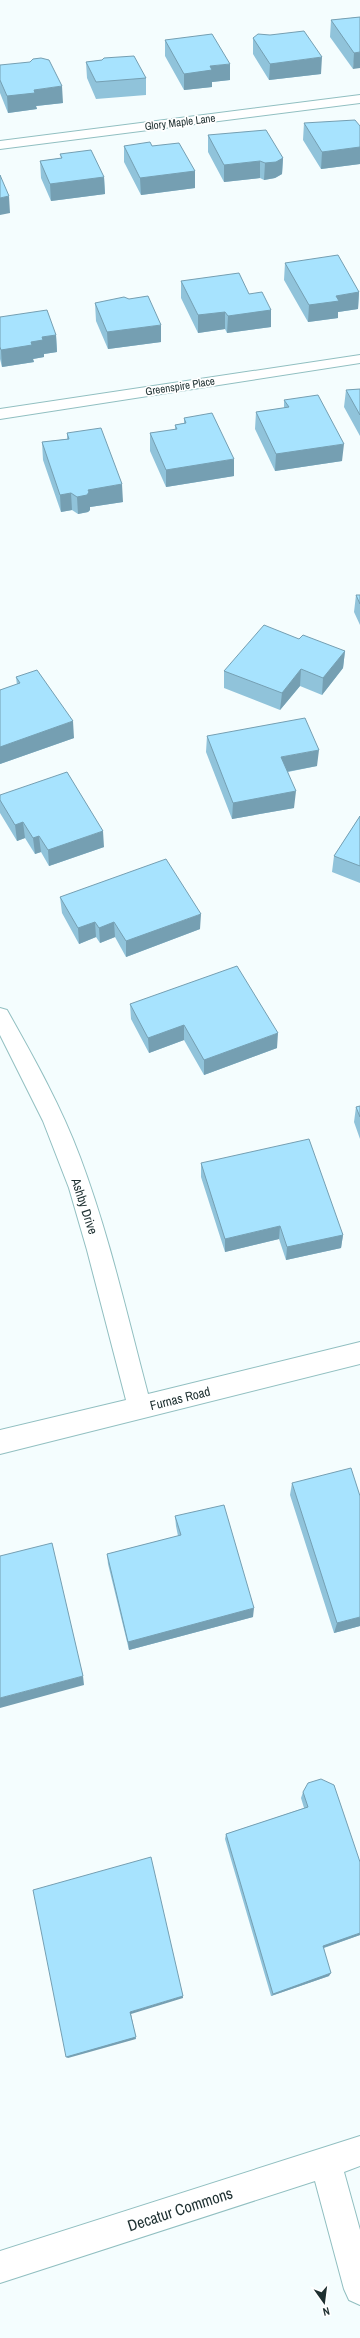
<svg xmlns="http://www.w3.org/2000/svg" width="360" height="2338" font-family="'Archivo Narrow',sans-serif">
<style>
.lines{fill:none;stroke-linecap:round;stroke-linejoin:round}
.minor-casing{stroke:#91bfc1;stroke-width:2}
.minor{fill:#fff;fill-rule:evenodd}
.wall{fill:#90c3da}
.shaded-wall{fill:#759fb2}
.building{fill:#a7e3fe;stroke:#759fb2}
.labels{text-anchor:middle;stroke-width:3.5;stroke-linejoin:round;paint-order:stroke}
.far-street-label{font-size:11px;fill:#1d2f30;stroke:#fff}
.street-label{font-size:13px;fill:#1d2f30;stroke:#fff}
.near-street-label{font-size:16px;fill:#1d2f30;stroke:#fff}
</style>
<rect width="100%" height="100%" fill="#f4fdfe"/>
<g class="lines">
<g class="minor-casing">
<path id="minor" d="M360 95V103L0 149V141Z
M360 355V363L0 419V409Z
M0 1008 7 1010C34 1058 61 1106 80 1157 109 1234 127 1315 148 1394L360 1342V1364L0 1454V1430L126 1400 87 1250 69 1188 43 1121 0 1035Z
M360 2136V2166L344 2172 360 2230V2305L349 2300 344 2289 315 2181 0 2283V2251Z"/>
</g>
<use href="#minor" class="minor"/>
</g>
<path class="wall" d="M360 17 353 69 330 37 331 20Z
M253 38 321 74 269 80 253 54Z
M165 40 230 80 212 82V87L184 90 165 56Z
M102 60 146 78V95L96 99 87 78 86 62Z
M0 65 63 103 36 106 37 109 8 113 0 93Z
M304 123 360 126V164L321 169 303 140Z
M208 135 283 158 282 174 275 178 264 180 260 178 224 182 208 152Z
M124 146H152L195 171V188L141 195 124 162Z
M60 154 104 177 105 194 51 201 41 178 40 161 61 158Z
M285 263 359 292 358 309 338 312V318L308 322 284 280Z
M181 281 249 294 271 310V327L227 333 225 329 198 333 181 298Z
M129 299 161 342 108 349 96 321 95 303Z
M0 317 56 335 57 352 44 354V357L33 359 34 362 2 367 0 359Z
M360 389V436L344 407 346 390Z
M284 400 342 461 275 471 255 429 256 412 284 408Z
M184 418 234 476 166 487 150 451V433L175 430V425L184 423Z
M67 433 123 502 90 507V510L88 512 78 514 72 510 61 512 43 460 42 442 67 439Z
M356 595H360V625L354 612Z
M299 639 345 651 343 668 322 695 300 686 280 710 224 688V671Z
M16 677 74 738 0 764V690L17 685Z
M207 736 317 766 288 772 294 808 232 819 206 752Z
M0 795 104 847 49 866 41 852 35 854 25 838 17 841 0 813Z
M360 816V883L332 872 334 856Z
M60 897 200 929 126 957 115 937 100 943 96 937 79 944 62 913Z
M130 1004 277 1048 204 1075 184 1040 149 1053 131 1019Z
M360 1106V1139L354 1122 356 1107Z
M201 1163 343 1235 341 1248 286 1260 279 1239 225 1252 201 1177Z
M292 1483 360 1626 334 1633 290 1495Z
M175 1516 253 1617 129 1650 108 1564 107 1554 178 1536 176 1526Z
M303 1792 360 1862V1935L324 1948 329 1976 271 1996 225 1839 226 1834 304 1808 301 1798Z"/>
<path class="shaded-wall" d="M360 52V68L353 69 354 53Z
M322 57 321 74 269 80 270 64Z
M230 64V80L212 82V87L184 90V74L210 66Z
M62 86 63 103 36 106 37 109 8 113 7 96 34 90Z
M360 147V164L321 169 322 152Z
M283 158 282 174 275 178 264 180 265 163Z
M260 161V178L224 182V165Z
M195 171V188L141 195 140 178Z
M104 177 105 194 51 201 50 184Z
M9 196 10 213 0 215V198Z
M359 292 358 309 338 312V318L308 322 309 305 336 296Z
M271 310V327L227 333 228 316Z
M225 312V329L198 333V315Z
M161 325V342L108 349 107 332Z
M56 335 57 352 44 354V357L33 359 34 362 2 367 1 350 42 337Z
M344 444 342 461 275 471 276 454Z
M234 459V476L166 487V470Z
M122 484 123 502 90 507V510L88 512 78 514 77 497 88 490Z
M71 493 72 510 61 512 60 495Z
M345 651 343 668 322 695 323 678Z
M301 669 300 686 280 710 282 693Z
M73 721 74 738 0 764V747Z
M319 750 317 766 280 773 281 757Z
M296 791 294 808 232 819 233 803Z
M23 822 25 838 17 841 15 825Z
M103 831 104 847 49 866 48 850Z
M39 836 41 852 35 854 33 838Z
M201 914 200 929 126 957V941Z
M95 922 96 937 79 944 78 928Z
M114 922 115 937 100 943 99 928Z
M184 1025V1040L149 1053 148 1038Z
M278 1033 277 1048 204 1075V1060Z
M280 1226 279 1239 225 1252V1239Z
M343 1235 341 1248 286 1260 287 1247Z
M254 1608 253 1617 129 1650 128 1642Z
M360 1617V1626L334 1633 337 1623Z
M83 1676 84 1685 0 1708V1698Z
M360 1933V1935L320 1949 323 1946Z
M331 1973 329 1976 271 1996 273 1994Z
M183 1996V1998L131 2014 136 2039 68 2058 66 2057 130 2012Z"/>
<path class="building" d="M360 17V52L354 53 331 20Z
M304 31 322 57 270 64 253 38 258 34 270 35Z
M212 34 230 64 210 66 212 70 184 74 165 40Z
M134 56 146 78 96 82 86 62 102 60 104 58Z
M41 58 49 60 62 86 34 90 35 93 7 96 0 80V65L30 62 33 59Z
M355 120 360 126V147L322 152 304 123Z
M266 130 283 158 276 162 265 163 260 161 224 165 208 135Z
M150 142 152 146 179 143 195 171 140 178 124 146Z
M91 150 104 177 50 184 40 161 62 158 60 154Z
M0 175 9 196 0 198Z
M338 255 359 292 336 296 339 301 309 305 285 263Z
M239 273 249 294 262 292 271 310 228 316 225 312 198 315 181 281Z
M148 296 161 325 107 332 95 303 124 297 129 299Z
M47 310 56 335 42 337 43 340 31 342 32 345 1 350 0 347V317Z
M360 389V415L346 390Z
M318 395 344 444 276 454 256 412 289 407 284 400Z
M212 413 234 459 166 470 150 433 177 429 175 425 186 423 184 418Z
M101 428 122 484 88 490 89 492 87 495 77 497 71 493 60 495 42 442 69 439 67 433Z
M356 595H360V604Z
M264 625 299 639 303 635 345 651 323 678 301 669 282 693 224 671Z
M37 670 73 721 0 747V690L20 683 16 677Z
M305 718 319 750 281 757 296 791 233 803 207 736Z
M67 772 103 831 48 850 39 836 33 838 23 822 15 825 0 800V795Z
M360 816V866L334 856Z
M166 859 201 914 126 941 114 922 99 928 95 922 78 928 60 897Z
M237 966 278 1033 204 1060 184 1025 148 1038 130 1004Z
M360 1106V1117L356 1107Z
M309 1139 343 1235 287 1247 280 1226 225 1239 201 1163Z
M351 1468 360 1496V1617L337 1623 292 1483Z
M224 1505 254 1608 128 1642 107 1554 181 1535 175 1516Z
M52 1543 83 1676 0 1698V1556Z
M321 1779 334 1785 360 1862V1933L323 1946 331 1973 273 1994 226 1834 308 1807 303 1792 308 1783Z
M151 1857 183 1996 130 2012 136 2037 66 2057 33 1890Z"/>
<g class="labels">
<g class="far-street-label">
<text transform="translate(180 122) rotate(-7)" y="4">Glory Maple Lane</text>
<text transform="translate(180 386) rotate(-9)" y="4">Greenspire Place</text>
</g>
<g class="street-label">
<text transform="translate(85 1206) rotate(72)" y="5">Ashby Drive</text>
<text transform="translate(180 1398) rotate(-14)" y="5">Furnas Road</text>
</g>
<g class="near-street-label">
<text transform="translate(180 2209) rotate(-18)" y="6">Decatur Commons</text>
</g>
</g>
<g transform="translate(324 2302) rotate(166)" stroke="#ffffff" stroke-width="3" paint-order="stroke">
<path d="M0-3L7 15L0 10L-7 15Z" fill="#1d2f30"/>
<text y="-6" font-size="11" font-weight="bold" text-anchor="middle" fill="#1d2f30">N</text>
</g>
</svg>
